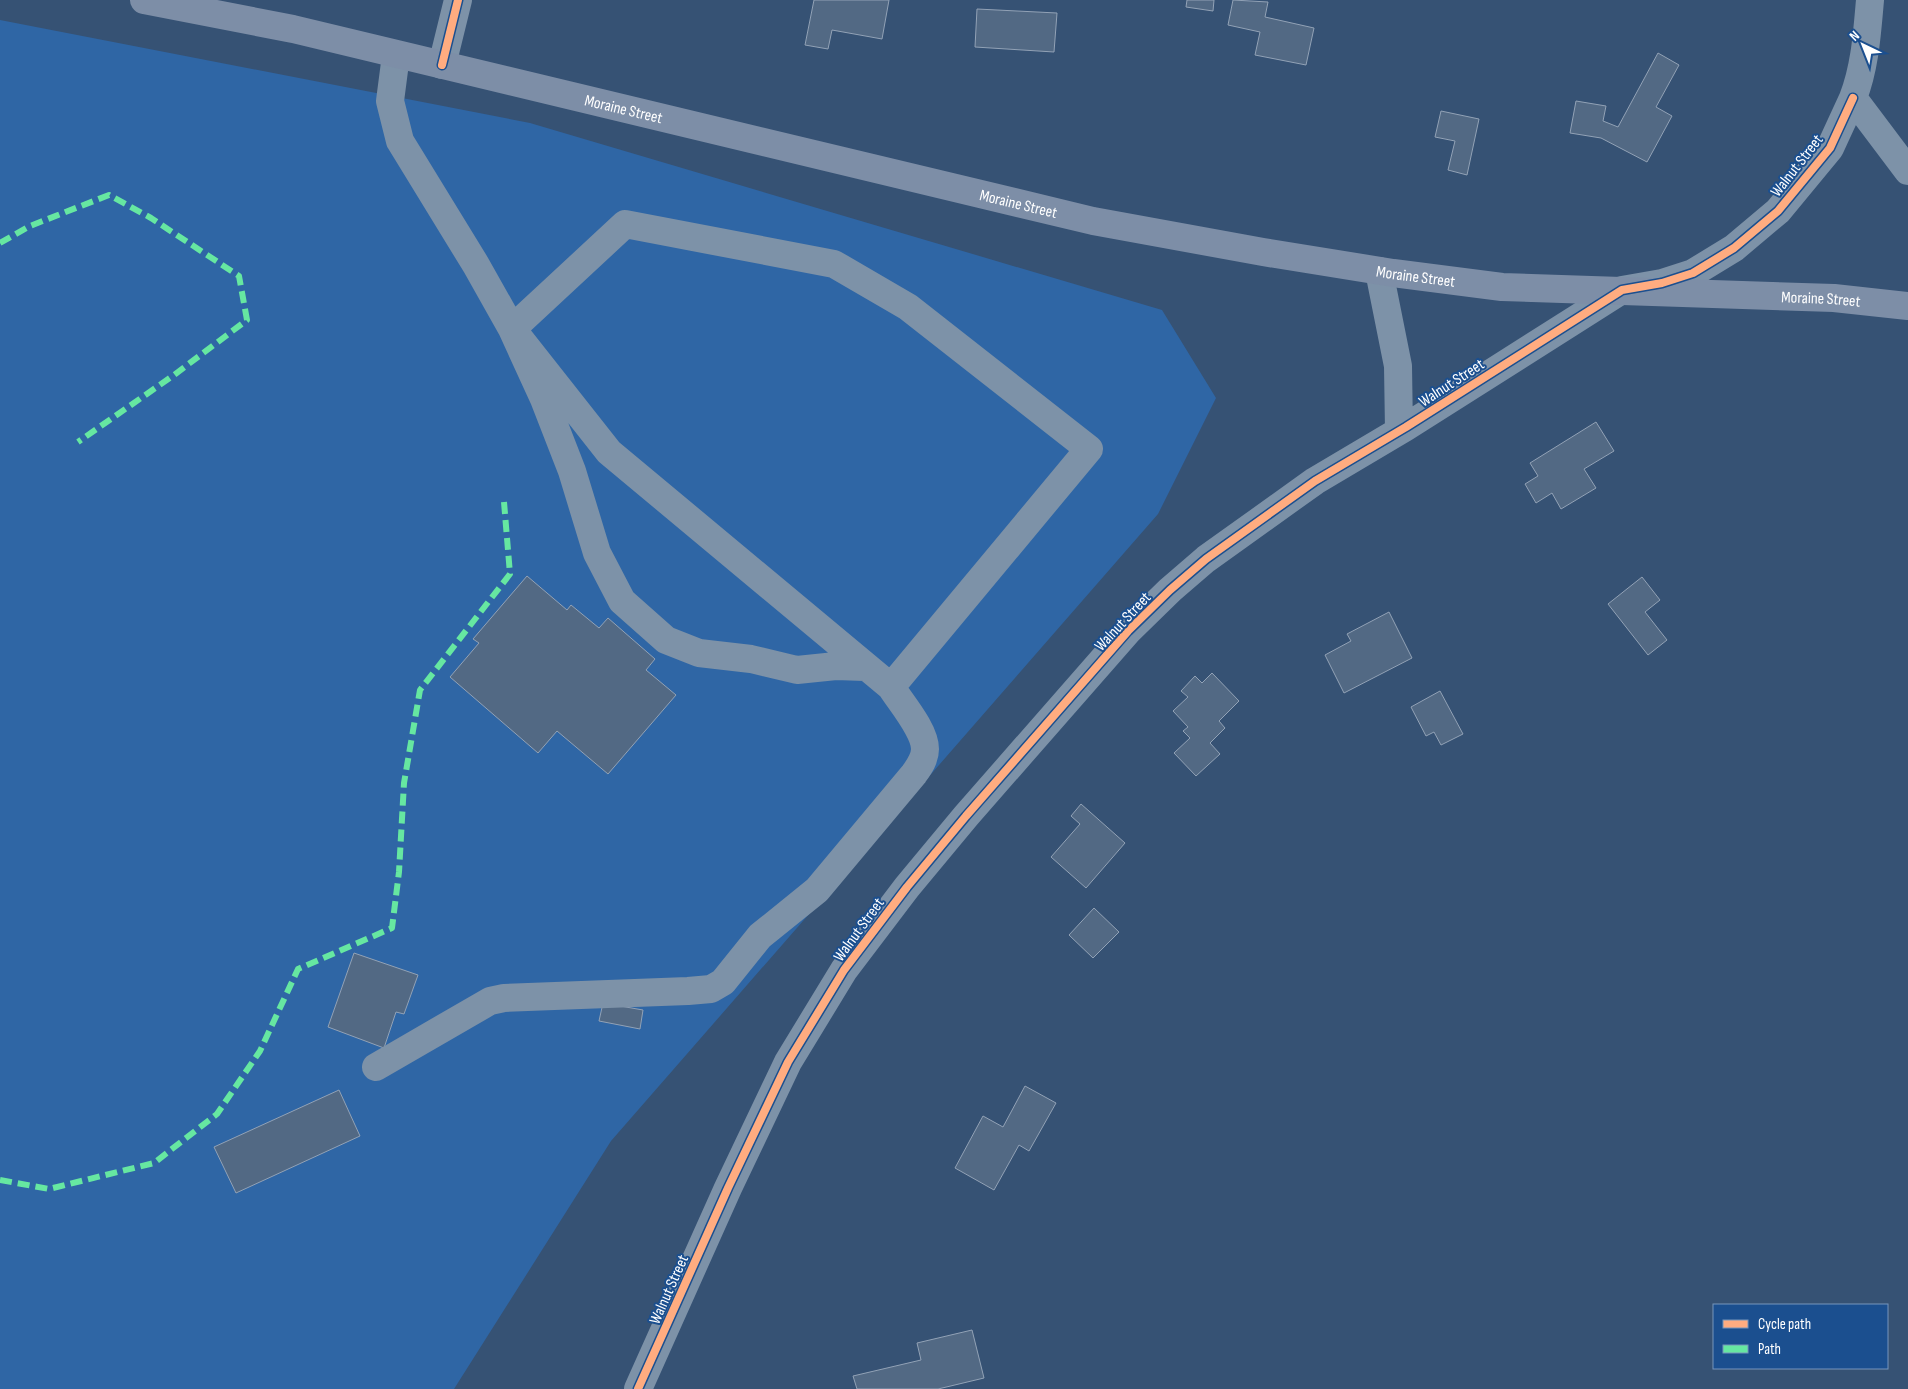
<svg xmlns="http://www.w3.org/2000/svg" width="1908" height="1389" font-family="'Sofia Sans Condensed',sans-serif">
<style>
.green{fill:#2f66a5}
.building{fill:#526984;stroke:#92a2b6}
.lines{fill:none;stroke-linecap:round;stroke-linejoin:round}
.minor{stroke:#7d92a8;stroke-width:28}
.major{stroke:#7d8ea7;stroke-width:28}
.quiet{stroke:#66e7a1;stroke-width:6;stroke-dasharray:12 6;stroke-linecap:butt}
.cycleway-casing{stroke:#1b4f8f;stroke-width:11}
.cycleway{stroke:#ffac80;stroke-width:8}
.labels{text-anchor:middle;stroke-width:4;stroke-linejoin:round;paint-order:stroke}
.street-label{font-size:16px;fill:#fff;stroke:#1b4f8f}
</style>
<rect width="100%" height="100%" fill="#365274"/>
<path class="green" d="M0 20 530 123 1162 310 1216 398 1158 514 611 1141 454 1389H0Z"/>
<path class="building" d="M814 0H889L882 39 832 30 828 49 805 45Z
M1187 0H1214L1213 11 1186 7Z
M1233 0 1268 2 1265 17 1314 28 1306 65 1255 55 1260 32 1228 25Z
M977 9 1057 13 1054 52 975 47Z
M1658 53 1679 65 1656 107 1672 116 1647 162 1601 138 1570 133 1576 101 1606 106 1603 121 1618 127Z
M1441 111 1479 119 1467 175 1448 170 1455 141 1435 137Z
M1596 422 1614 451 1584 469 1596 488 1561 509 1552 493 1536 503 1525 484 1538 476 1530 463Z
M527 576 567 610 571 605 599 628 608 618 655 659 646 670 676 695 608 774 557 731 538 753 450 677 479 643 473 639Z
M1642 577 1660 600 1645 612 1667 640 1648 655 1608 604Z
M1389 612 1412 658 1344 693 1325 655 1351 641 1347 634Z
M1212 673 1239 701 1219 721 1225 728 1210 743 1220 754 1196 776 1174 753 1190 738 1183 731 1188 727 1173 711 1188 697 1181 691 1195 676 1202 683Z
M1440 691 1463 734 1441 745 1434 732 1426 736 1411 707Z
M1081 804 1125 843 1086 888 1051 857 1080 824 1071 816Z
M1094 908 1119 932 1093 958 1069 935Z
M354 953 418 975 404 1014 396 1012 384 1048 328 1027Z
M603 1003 643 1010 640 1029 599 1021Z
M1025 1086 1056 1103 1029 1151 1019 1145 994 1190 955 1168 983 1116 1003 1127Z
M339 1090 360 1136 236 1193 214 1147Z
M972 1330 984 1378 938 1389H857L853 1376 921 1360 917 1343Z"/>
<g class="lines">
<path class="minor" d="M1870 0C1867 34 1865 67 1853 98L1908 171
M396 55 390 101 400 141 476 265 512 329 544 399 572 471 597 553 622 601 666 640 699 653 751 659 797 670 836 666 865 667
M442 65 458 0
M625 224 834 264 908 307 1089 449 891 687 609 452 512 329Z
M1379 271 1398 366 1399 431
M376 1067 490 1001 504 998 688 991 711 989 723 982 760 936 817 890 914 774C919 767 925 759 925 749 925 730 901 703 891 687
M638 1389 728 1188 788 1062 844 970 907 887 966 816 1128 631 1170 590 1206 559 1315 481 1406 427 1622 290 1662 283 1693 273 1734 248 1778 211 1830 148 1853 98"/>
<path class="major" id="s1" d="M144 0 293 29 1093 221 1263 252 1393 273 1502 287 1834 298 1908 306"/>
<path class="quiet" d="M0 243 30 226 109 195 151 218 239 276 247 320 174 375 78 442
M0 1180 49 1189 154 1163 217 1114 260 1051 298 969 392 928 399 872 404 783 420 690 510 574 504 502"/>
<g class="cycleway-casing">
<path id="cycleway" d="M442 65 458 0
M638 1389 728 1188 788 1062 844 970 907 887 966 816 1128 631 1170 590 1206 559 1315 481 1406 427 1622 290 1662 283 1693 273 1734 248 1778 211 1830 148 1853 98"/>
</g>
<use href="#cycleway" class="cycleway"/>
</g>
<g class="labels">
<g class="street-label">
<text dy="6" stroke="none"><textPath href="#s1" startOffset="492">Moraine Street</textPath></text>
<text transform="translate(1796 165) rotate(-52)" y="6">Walnut Street</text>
<text dy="6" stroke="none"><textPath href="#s1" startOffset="898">Moraine Street</textPath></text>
<text dy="6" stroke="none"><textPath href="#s1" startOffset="1302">Moraine Street</textPath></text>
<text dy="6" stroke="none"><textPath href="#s1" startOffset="1708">Moraine Street</textPath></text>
<text transform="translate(1451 382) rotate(-33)" y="6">Walnut Street</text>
<text transform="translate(1122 621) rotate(-47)" y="6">Walnut Street</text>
<text transform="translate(858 929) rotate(-54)" y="6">Walnut Street</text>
<text transform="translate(668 1289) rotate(-66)" y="6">Walnut Street</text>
</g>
</g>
<rect x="1713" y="1304" width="175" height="65" fill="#1b4f8f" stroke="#7695bc"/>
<rect x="1723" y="1320" width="25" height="8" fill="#ffac80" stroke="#7695bc"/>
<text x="1758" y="1329" font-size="15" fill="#ffffff">Cycle path</text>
<rect x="1723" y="1345" width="25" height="8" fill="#66e7a1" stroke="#7695bc"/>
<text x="1758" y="1354" font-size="15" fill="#ffffff">Path</text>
<g transform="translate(1863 45) rotate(317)" stroke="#1b4f8f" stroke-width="4" paint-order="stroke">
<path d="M0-4L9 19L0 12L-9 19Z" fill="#ffffff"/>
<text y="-8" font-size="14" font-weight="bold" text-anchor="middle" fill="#ffffff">N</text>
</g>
</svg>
